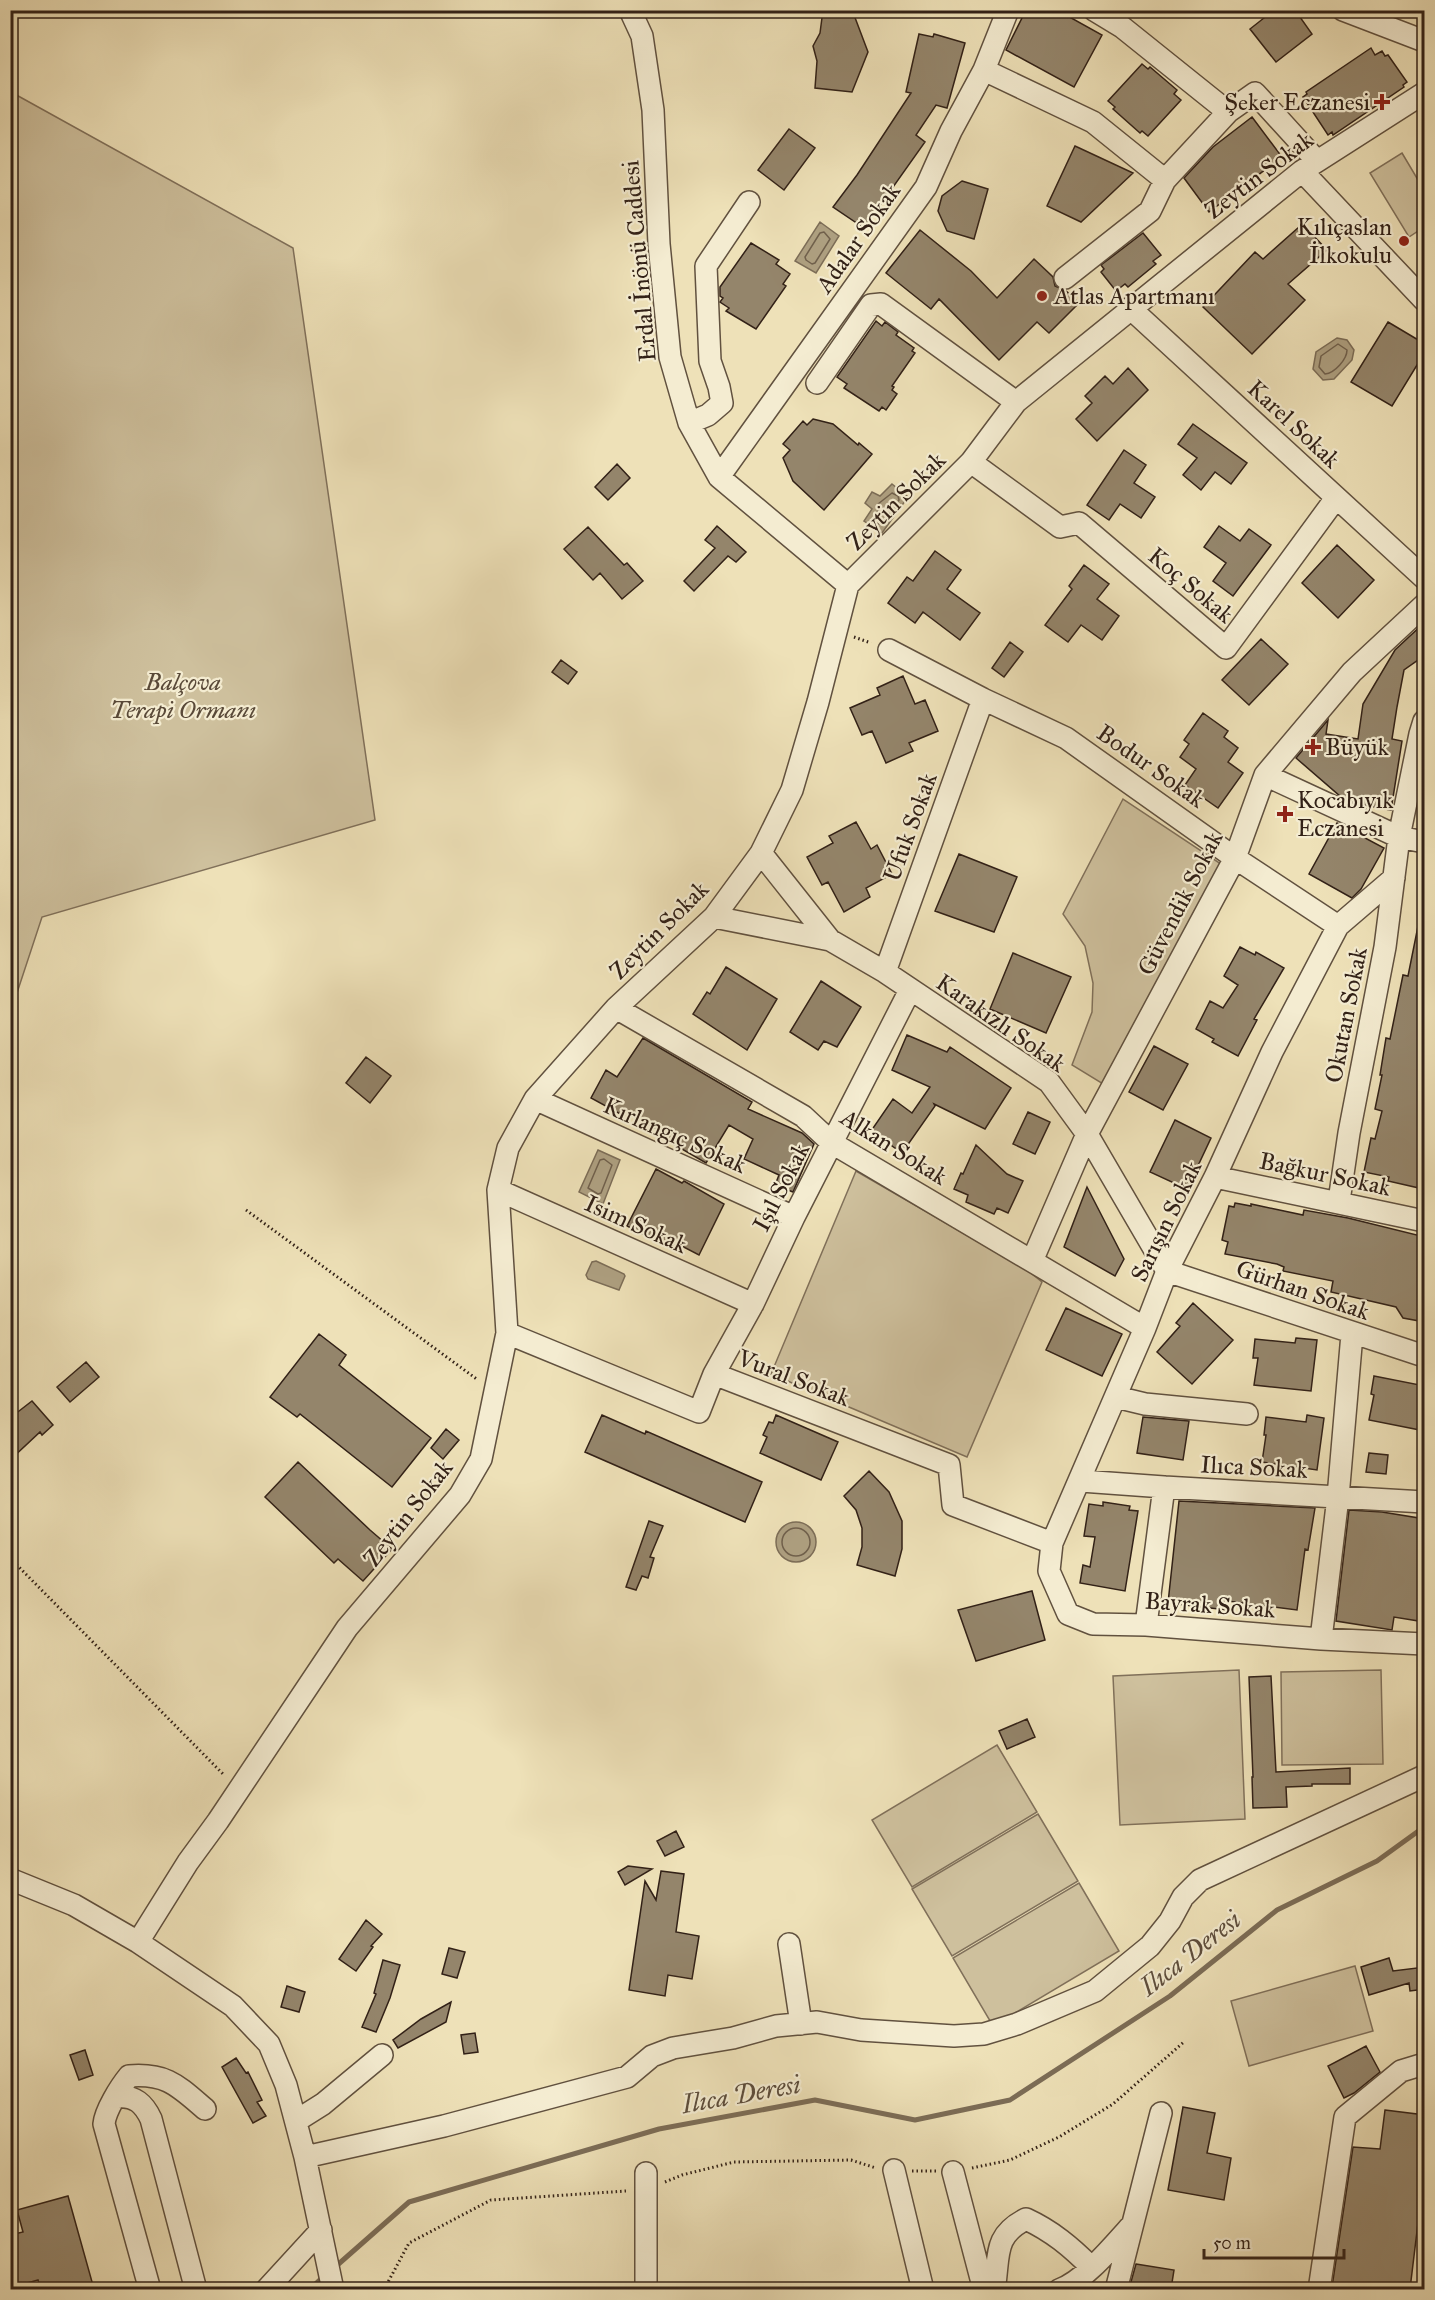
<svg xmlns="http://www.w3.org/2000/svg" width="1435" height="2300" font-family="'IM FELL Great Primer',serif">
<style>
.green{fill:#cec09d;stroke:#80705a;stroke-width:1.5}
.water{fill:#aea081;stroke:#7c6d57;stroke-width:1.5}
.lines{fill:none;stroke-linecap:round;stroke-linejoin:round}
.shore{stroke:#70604c;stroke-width:1.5}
.stream{stroke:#7c6d57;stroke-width:5}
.building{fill:#94856b;stroke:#322117;stroke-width:1.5}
.minor-casing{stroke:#61513f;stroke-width:24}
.path{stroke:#322117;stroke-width:3;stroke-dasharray:1.5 3;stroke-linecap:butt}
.minor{stroke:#f4ecd1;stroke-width:21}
.poi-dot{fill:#8f2418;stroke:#f4ecd1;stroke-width:2}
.labels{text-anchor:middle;stroke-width:4.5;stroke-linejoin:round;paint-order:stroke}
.poi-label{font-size:24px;fill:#322117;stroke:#f4ecd1;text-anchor:start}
.street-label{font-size:24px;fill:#322117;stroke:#f4ecd1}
.park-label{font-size:24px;font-style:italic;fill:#594938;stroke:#f4ecd1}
.water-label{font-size:26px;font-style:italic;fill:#5d4d3c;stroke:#f4ecd1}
</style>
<rect width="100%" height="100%" fill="#eee1b8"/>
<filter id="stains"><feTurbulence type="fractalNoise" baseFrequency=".00333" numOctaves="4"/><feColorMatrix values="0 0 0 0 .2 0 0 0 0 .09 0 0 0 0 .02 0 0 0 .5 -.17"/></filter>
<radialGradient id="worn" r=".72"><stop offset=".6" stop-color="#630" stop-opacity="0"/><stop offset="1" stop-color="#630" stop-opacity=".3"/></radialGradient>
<path class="green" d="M11 92 293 248 375 820 42 917 11 1011Z
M1402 153 1424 190V227L1409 237 1370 173Z
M1123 799 1224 866 1108 1087 1072 1065 1092 1012 1093 983 1085 946 1063 914Z
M856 1171 1027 1270 1042 1282 967 1457 771 1374Z
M1239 1670 1245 1819 1120 1825 1113 1676Z
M1381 1670 1383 1764 1282 1765 1281 1672Z
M997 1745 1037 1812 912 1887 872 1820Z
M1038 1814 1078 1881 952 1956 912 1889Z
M1079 1883 1119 1951 993 2026 953 1958Z
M1355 1966 1373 2031 1249 2066 1231 2001Z"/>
<path class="water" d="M820 222 839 236 816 273 795 261Z
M1337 338 1347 340 1354 350 1352 360 1334 379 1323 380 1313 369 1316 352Z
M892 484 908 497 882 533 864 521 872 509 865 503 872 492 880 496Z
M598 1150 620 1160 603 1204 579 1192Z
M596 1261 624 1274 625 1276 619 1290 588 1279 586 1275 592 1262Z
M776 1542a20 20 0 1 1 40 0a20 20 0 1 1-40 0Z"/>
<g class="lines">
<path class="shore" d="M824 232 830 239 815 263 812 264 806 260 805 257 820 233Z
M1338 344 1347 350C1347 359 1335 373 1325 374L1319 367 1321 356Z
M892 493 898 496 899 500 882 523 878 524 873 519 878 511V504Z
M604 1159 612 1165 601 1193 598 1194 588 1188 600 1160Z
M782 1542a14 14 0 1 1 28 0a14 14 0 1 1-28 0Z"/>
<path class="stream" d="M334 2268 409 2202 659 2129 815 2100 915 2120 1010 2100 1170 1996 1277 1910 1377 1861 1424 1827
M309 2290 324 2276"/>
</g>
<path class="building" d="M823 10 854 15 868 52 852 92 815 88 817 61 813 46 820 33Z
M1026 10H1057L1102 35 1074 87 1006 50Z
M1274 10H1295L1312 34 1276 62 1250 29Z
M919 34 933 37 934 34 965 43 947 108 936 105 916 135 925 142 864 228 833 207 857 175 911 93 906 92Z
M1371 48 1375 55 1382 51 1385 56 1388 55 1407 82 1403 85 1404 87 1333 135 1332 132 1328 135 1303 97 1307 94 1306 92Z
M1142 64 1148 69 1150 67 1177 90 1174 94 1181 100 1148 136 1142 131 1140 133 1113 109 1115 107 1108 101Z
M1252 117 1282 157 1209 212 1184 178 1213 147Z
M789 129 815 148 784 190 758 170Z
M1075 146 1133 173 1081 222 1047 206Z
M962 181 988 189 974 239 947 231 938 211 942 196Z
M1299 227 1308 236 1311 233 1327 250 1288 284 1305 300 1252 354 1203 307 1255 252 1263 259Z
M920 230 971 271 997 298 1034 259 1053 277 1055 286 1066 291 1079 303 1049 333 1037 322 999 360 939 299 931 309 886 273Z
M1143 233 1161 255 1153 261 1156 264 1128 287 1125 284 1116 291 1101 272 1104 269 1101 265Z
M751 243 779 260 776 264 790 274 783 284 786 286 756 329 726 311 729 308 720 302 723 298 720 296V287Z
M876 321 882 326 885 322 898 332 896 335 914 348 912 351 915 353 892 386 894 387 892 390 897 394 886 410 882 407 879 411 844 388 847 384 837 377Z
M1388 322 1425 344V352L1392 406 1351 382Z
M1128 368 1148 390 1097 441 1076 419 1092 403 1085 396 1105 376 1113 384Z
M813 419 833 424 858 445 859 443 872 454 824 510 793 481 783 458 790 450 783 444 803 421 807 425Z
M1193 424 1247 463 1231 484 1215 472 1201 490 1183 475 1197 458 1178 444Z
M1124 450 1146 465 1134 483 1155 497 1141 518 1120 504 1109 520 1087 505Z
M617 464 630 478 608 500 595 487Z
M717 526 746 552 736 562 728 556 694 591 684 581 715 548 705 540Z
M1219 526 1240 541 1249 529 1271 545 1233 596 1213 581 1226 563 1204 547Z
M588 527 624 565 627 563 643 581 622 599 600 573 593 580 564 549Z
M1337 545 1374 580 1338 618 1302 583Z
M935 551 961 570 947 589 980 613 960 640 923 612 915 623 888 603 907 577 913 581Z
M1084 565 1109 584 1097 599 1119 616 1102 640 1081 625 1068 642 1045 625 1072 589 1069 586Z
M1425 622V655L1404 670 1397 707 1392 739 1402 741 1391 810 1359 804 1340 796 1296 758 1328 720 1326 734 1358 739 1363 704 1395 650Z
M1261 639 1288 664 1249 705 1222 680Z
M1010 642 1023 652 1004 677 992 668Z
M561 660 577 672 568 684 552 672Z
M903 676 915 704 925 700 938 731 909 743 913 751 886 763 872 731 862 735 850 708 880 695 877 688Z
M1203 713 1228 731 1224 737 1238 748 1228 762 1243 773 1218 808 1185 785 1196 769 1180 757 1189 744 1184 740Z
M856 822 871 849 877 845 892 874 866 888 870 897 844 912 828 882 822 885 807 857 833 843 829 836Z
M1337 823 1384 848 1361 889 1352 898 1309 874Z
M959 854 1017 877 994 932 935 911Z
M1418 926 1425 927V1165L1419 1188 1388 1181 1389 1177 1364 1172 1371 1138 1375 1139 1382 1111 1375 1109 1382 1075H1380L1386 1038 1390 1039 1403 975 1408 976Z
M1240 947 1255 955 1256 952 1284 968 1254 1019 1257 1020 1238 1056 1212 1042 1214 1039 1196 1029 1210 1001 1223 1008 1238 985 1224 976Z
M1013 953 1071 977 1046 1033 990 1009Z
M726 967 777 999 747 1050 693 1014 707 992 710 994Z
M821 981 861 1007 837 1047 824 1041 818 1050 790 1032Z
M907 1035 947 1052 950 1047 1011 1088 985 1129 934 1104 935 1106 902 1153 871 1131 893 1099 912 1113 930 1087 892 1070Z
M643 1038 752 1102 748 1109 802 1133 814 1144 793 1192 775 1185 779 1175 744 1159 753 1139 729 1125 706 1163 656 1134 658 1130 627 1111 624 1116 591 1098 606 1070 617 1077Z
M1154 1046 1188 1064 1163 1110 1129 1092Z
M366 1057 391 1076 370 1103 346 1083Z
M1028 1112 1050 1122 1035 1154 1013 1144Z
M1175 1120 1211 1138 1187 1189 1150 1172Z
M976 1145 1007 1174 1023 1181 1008 1213 997 1208 994 1214 966 1202 968 1195 954 1189 961 1173 963 1174Z
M656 1169 682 1183 684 1181 724 1204 699 1255 678 1244 675 1251 627 1226Z
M1087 1187 1124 1259 1115 1276 1064 1247Z
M1235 1203 1251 1206V1204L1303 1215 1304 1210 1348 1218 1425 1237V1322L1403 1318 1396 1307 1331 1292 1333 1281 1283 1271 1284 1267 1277 1264 1225 1254 1228 1242 1222 1240 1229 1206 1234 1207Z
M1193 1303 1233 1340 1192 1384 1157 1352 1180 1326 1176 1323Z
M1066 1308 1122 1334 1102 1376 1046 1350Z
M319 1334 346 1355 339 1365 431 1438 392 1487 300 1414 297 1417 270 1397Z
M1296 1338 1317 1340 1311 1391 1254 1385 1258 1358H1253L1255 1339 1295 1343Z
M86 1362 99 1377 70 1402 57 1387Z
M1374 1376 1425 1386V1431L1369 1420 1374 1395 1371 1394Z
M32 1401 53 1425 42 1435 40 1432 10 1460V1418Z
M602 1415 645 1434 646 1431 762 1482 745 1522 585 1452Z
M776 1415 838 1442 821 1480 760 1453 767 1437 763 1435 769 1422 773 1423Z
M1307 1415 1324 1418 1317 1470 1262 1462 1266 1435H1264L1266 1417 1306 1422Z
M1143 1417 1189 1421 1183 1460 1137 1453Z
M446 1429 459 1440 443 1459 431 1448Z
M1369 1453 1388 1455 1386 1474 1366 1472Z
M298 1462 370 1530 392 1549 363 1581 338 1559 334 1563 265 1497Z
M869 1471 889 1492 902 1521V1549L895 1576 857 1565 862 1547V1528L856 1510 844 1496Z
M1179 1501 1315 1508 1308 1550 1305 1549 1297 1610 1228 1601 1227 1610 1168 1603Z
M1103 1502 1130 1506 1129 1510 1138 1511 1125 1591 1080 1583 1083 1565 1090 1567 1095 1537 1084 1536 1089 1504 1103 1506Z
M1349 1510 1382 1512 1425 1519V1622L1394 1617 1392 1630 1336 1621Z
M649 1521 663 1526 650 1557 654 1558 648 1578 642 1576 636 1590 626 1587Z
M1032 1591 1045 1640 976 1661 958 1610Z
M1271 1676 1276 1772 1350 1768V1784H1312V1786L1286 1787 1287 1807 1253 1808 1252 1777H1253L1249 1677Z
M1027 1719 1035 1737 1007 1749 999 1731Z
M676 1831 684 1847 665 1856 657 1841Z
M628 1866 652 1869 625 1885 618 1872Z
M661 1871 684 1874 676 1932 699 1936 692 1979 668 1975 665 1996 629 1990 645 1881 656 1900Z
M366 1920 382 1934 371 1946 373 1947 356 1971 339 1959Z
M449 1948 465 1952 457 1978 442 1974Z
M1389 1958 1393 1971 1425 1967V1989L1410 1991 1409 1983 1369 1995 1361 1967Z
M383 1960 400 1965 390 1998 376 2032 362 2027 376 1994 374 1993Z
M287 1986 305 1992 299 2012 281 2007Z
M451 2002 446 2022 398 2048 393 2040 421 2019Z
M475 2033 478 2052 464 2054 461 2035Z
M1366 2046 1380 2072 1354 2093 1344 2098 1328 2066Z
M85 2050 93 2075 79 2080 70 2055Z
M236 2058 246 2073 248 2072 262 2100 257 2102 266 2116 253 2123 222 2067Z
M1183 2107 1215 2113 1207 2153 1231 2158 1224 2200 1168 2190Z
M1385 2110 1425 2115V2165L1410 2289 1332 2287 1353 2147 1380 2149Z
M68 2196 94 2289H41L38 2280 10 2288V2235L23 2232 17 2210Z
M1136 2264 1174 2270 1171 2289H1129Z"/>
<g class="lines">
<g class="minor-casing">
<path id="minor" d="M630 10 642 36 653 110 659 244 670 357 689 423 719 477 848 585
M1094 10 1122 27 1228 112 1255 93 1317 161
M1343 10 1424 41
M984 70 1093 122 1165 180
M1302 171 1424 300
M1065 278 1150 211 1165 180 1228 112
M1130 308 1424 578
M817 383 871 305 881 304 1016 402
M689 423 708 415 722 403 719 387 710 361 706 266 749 202
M971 462 1060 527 1079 523 1226 648 1336 498
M719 477 926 187 951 131 984 70 1008 10
M889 650 983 699 1066 738 1235 858 1338 926 1394 878
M1265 775 1399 837 1424 842
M761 853 830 940 885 972 1049 1082 1087 1134 1167 1271 1424 1356
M714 917 830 940
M1338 926 1272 1052 1215 1177 1167 1271 1145 1328 1052 1543 1049 1571 1068 1614 1093 1624 1146 1625 1321 1639 1424 1644
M885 972 983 699
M616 1008 803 1116 832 1143 1145 1328
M535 1099 794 1217
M1215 1177 1424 1221
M498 1190 753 1304
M1339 1201 1349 1133 1385 947 1399 837 1420 734 1424 721
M1032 1261 1087 1134 1235 858 1265 775 1352 672 1424 605
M507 1333 699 1412 714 1374 949 1465 953 1505 1052 1543
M714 1374 753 1304 794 1217 910 990
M1116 1397 1145 1404 1247 1414
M1081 1481 1164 1487 1424 1502
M1146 1625 1164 1487
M1321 1639 1338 1497 1352 1334
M10 1879 74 1905 138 1942 233 2006 269 2044 286 2085 305 2157 333 2290
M138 1942 188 1862 218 1821 347 1628 460 1495 481 1459 507 1333 498 1190 508 1148 535 1099 616 1008 714 917 761 853 792 790 818 702 848 585 971 462 1016 402 1302 171 1424 93
M789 1944 801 2024
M117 2097C135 2095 144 2104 151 2119L196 2290
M296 2121 323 2104 382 2055
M305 2157 444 2126 627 2077 652 2056 673 2048 733 2038 776 2026 817 2022 861 2030 954 2036 984 2034 1017 2024 1095 1991 1150 1946 1170 1921 1183 1897 1200 1880 1424 1776
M894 2170 923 2290
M953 2172 984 2290
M150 2290 104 2124C105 2111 120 2087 129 2076 167 2073 178 2086 205 2109
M266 2290 321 2230
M646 2290V2173
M994 2290C1000 2257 992 2236 1026 2219 1052 2231 1071 2247 1091 2267
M1059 2290C1084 2281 1112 2247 1130 2227
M1116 2290 1161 2113
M1319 2290 1345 2117 1401 2071 1424 2064"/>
</g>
<path class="path" d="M854 637 871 643
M246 1210 478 1380
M10 1558 224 1775
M972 2168 1010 2160 1059 2137 1113 2104 1184 2042
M912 2171H936
M665 2182 682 2175 734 2162 851 2160 876 2168
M387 2290V2284L409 2243 491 2200 626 2191"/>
<use href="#minor" class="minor"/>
</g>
<g class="poi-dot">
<path d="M1379 93h6v6h6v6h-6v6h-6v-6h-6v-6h6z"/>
<circle cx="1404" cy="241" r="6"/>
<circle cx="1042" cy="296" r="6"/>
<path d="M1310 738h6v6h6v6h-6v6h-6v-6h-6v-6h6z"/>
<path d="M1282 805h6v6h6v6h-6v6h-6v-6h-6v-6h6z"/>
</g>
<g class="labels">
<g class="poi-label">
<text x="1370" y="110" text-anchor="end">Şeker Eczanesi</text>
<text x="1392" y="235" text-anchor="end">Kılıçaslan<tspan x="1392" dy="28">İlkokulu</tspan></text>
<text x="1054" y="304">Atlas Apartmanı</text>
<text x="1325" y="755">Büyük</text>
<text x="1297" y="808">Kocabıyık<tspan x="1297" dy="28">Eczanesi</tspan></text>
</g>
<g class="street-label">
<text transform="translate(1259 175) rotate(-37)" y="8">Zeytin Sokak</text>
<text transform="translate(858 238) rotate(-55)" y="8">Adalar Sokak</text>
<text transform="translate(639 261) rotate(-95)" y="8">Erdal İnönü Caddesi</text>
<text transform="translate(1294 424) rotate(43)" y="8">Karel Sokak</text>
<text transform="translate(896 501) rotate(-45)" y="8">Zeytin Sokak</text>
<text transform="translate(1191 585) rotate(40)" y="8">Koç Sokak</text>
<text transform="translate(1151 766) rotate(35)" y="8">Bodur Sokak</text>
<text transform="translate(910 827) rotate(-70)" y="8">Ufuk Sokak</text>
<text transform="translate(1180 903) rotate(-63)" y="8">Güvendik Sokak</text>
<text transform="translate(659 930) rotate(-45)" y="8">Zeytin Sokak</text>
<text transform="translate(1346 1015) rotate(-79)" y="8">Okutan Sokak</text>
<text transform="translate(1001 1023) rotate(35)" y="8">Karakızlı Sokak</text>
<text transform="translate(675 1135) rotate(24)" y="8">Kırlangıç Sokak</text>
<text transform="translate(894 1147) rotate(32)" y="8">Alkan Sokak</text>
<text transform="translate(1325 1174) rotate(12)" y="8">Bağkur Sokak</text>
<text transform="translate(781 1187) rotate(-63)" y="8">Işıl Sokak</text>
<text transform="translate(1166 1221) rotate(-64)" y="8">Sarışın Sokak</text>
<text transform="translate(636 1224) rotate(24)" y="8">Isim Sokak</text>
<text transform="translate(1303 1290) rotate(19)" y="8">Gürhan Sokak</text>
<text transform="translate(794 1378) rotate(21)" y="8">Vural Sokak</text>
<text transform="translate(1254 1467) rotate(3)" y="8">Ilıca Sokak</text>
<text transform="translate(408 1513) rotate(-52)" y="8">Zeytin Sokak</text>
<text transform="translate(1210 1605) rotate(4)" y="8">Bayrak Sokak</text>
</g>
<g class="park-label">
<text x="183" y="690">Balçova<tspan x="183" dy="28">Terapi Ormanı</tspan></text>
</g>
<g class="water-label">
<text transform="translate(1190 1953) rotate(-38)" y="9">Ilıca Deresi</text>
<text transform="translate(741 2094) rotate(-10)" y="9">Ilıca Deresi</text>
</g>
</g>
<rect width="1435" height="2300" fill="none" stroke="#eee1b8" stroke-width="36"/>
<rect x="12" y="12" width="1411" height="2276" fill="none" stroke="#322117" stroke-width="3"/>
<rect x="18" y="18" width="1399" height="2264" fill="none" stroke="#322117" stroke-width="1.5"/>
<path d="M1204 2249v9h140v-9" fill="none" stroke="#322117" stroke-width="3"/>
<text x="1213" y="2249" font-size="18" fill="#322117" stroke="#f4ecd1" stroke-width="4.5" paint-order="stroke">50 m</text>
<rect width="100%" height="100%" filter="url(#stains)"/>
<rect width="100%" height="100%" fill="url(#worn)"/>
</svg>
